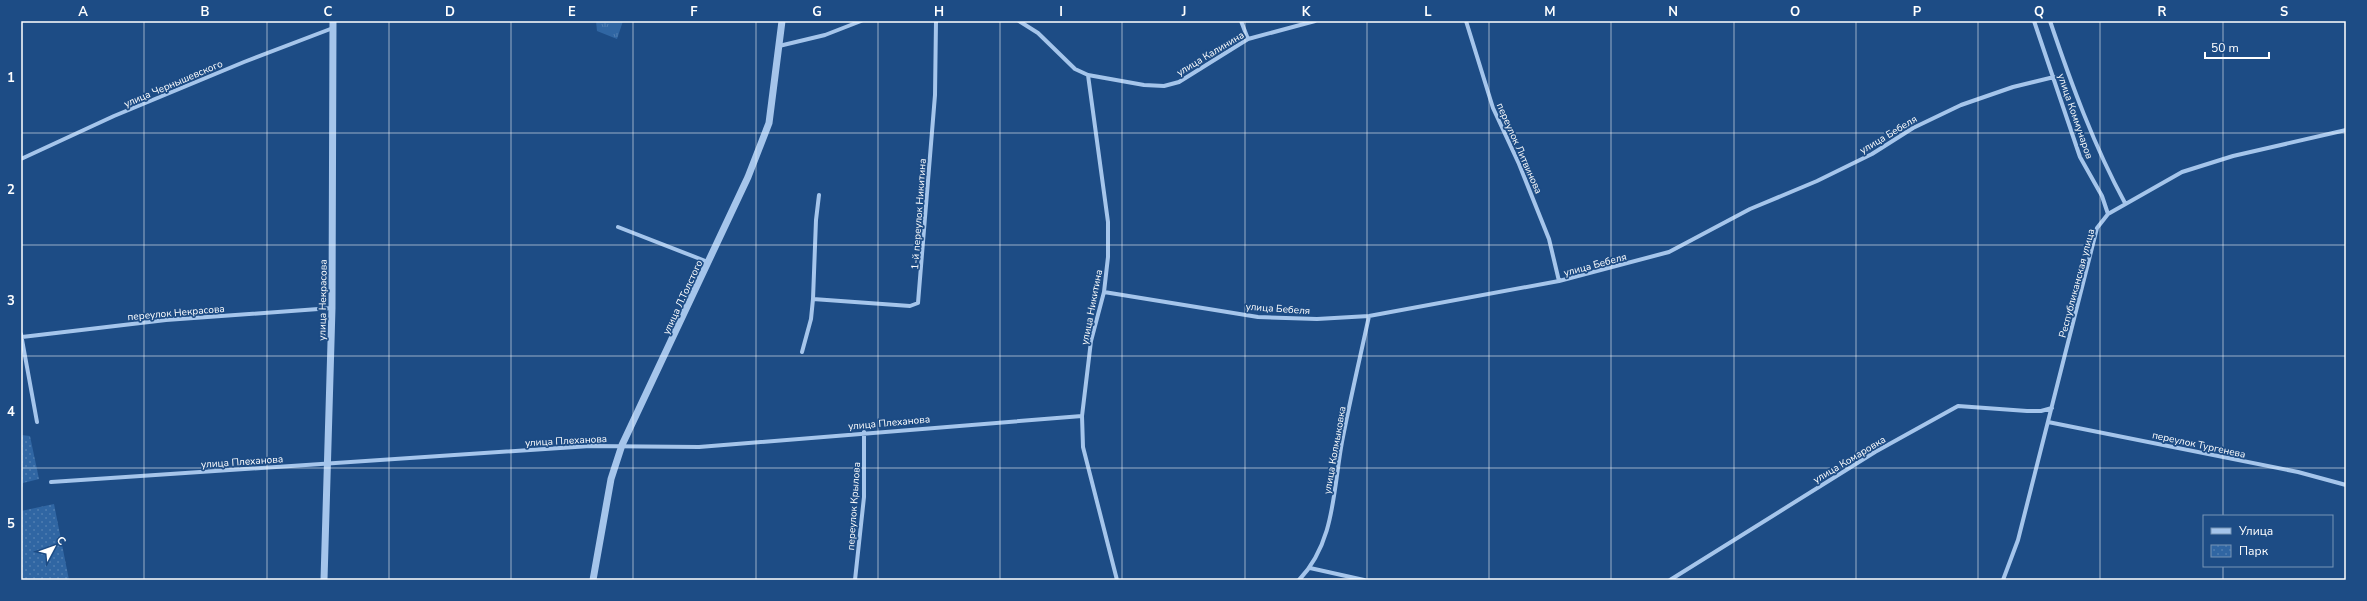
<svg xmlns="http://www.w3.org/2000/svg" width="2367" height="601" font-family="'Nunito Sans',sans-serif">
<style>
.grass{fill:url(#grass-tufts)}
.park{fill:url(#park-dots)}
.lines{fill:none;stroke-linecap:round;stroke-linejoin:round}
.minor{stroke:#a5c5eb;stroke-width:4}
.tertiary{stroke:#a5c5eb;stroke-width:7}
.grid{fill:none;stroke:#fff;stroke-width:1;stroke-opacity:0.55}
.labels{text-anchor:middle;stroke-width:3.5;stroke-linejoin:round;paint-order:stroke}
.street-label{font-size:10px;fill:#fff;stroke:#1d4c85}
.neatline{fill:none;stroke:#fff;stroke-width:1.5}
.grid-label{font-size:13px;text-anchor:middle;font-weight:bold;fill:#fff}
</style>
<defs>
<pattern id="grass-tufts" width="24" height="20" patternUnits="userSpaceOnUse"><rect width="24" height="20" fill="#3066a3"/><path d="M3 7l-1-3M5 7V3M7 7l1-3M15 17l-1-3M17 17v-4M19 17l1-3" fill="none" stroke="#4f7db1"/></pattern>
<pattern id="park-dots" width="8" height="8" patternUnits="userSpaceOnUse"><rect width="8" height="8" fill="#3066a3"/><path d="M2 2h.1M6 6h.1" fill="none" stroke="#4f7db1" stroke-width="1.8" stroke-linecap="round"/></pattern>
</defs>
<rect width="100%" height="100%" fill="#1d4c85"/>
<path class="grass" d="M596 21H623L617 39 597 31Z"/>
<path class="park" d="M21 435 30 436 39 479 23 483 21 494Z
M54 504 69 580H21V511Z"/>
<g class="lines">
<path class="minor" d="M1019 21 1038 33 1075 69 1088 75 1108 222V257L1104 292 1091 341 1082 416 1083 447 1117 580
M1241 21 1248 39
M1466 21 1493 108 1519 164 1549 239 1559 281
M2034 21 2080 157 2102 196 2108 214
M2050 21C2071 83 2094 146 2125 203
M779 46 825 35 861 21
M1088 75 1144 85 1164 86 1179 82 1248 39 1315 21
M21 159 114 116 244 62 333 28
M819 195 816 220 813 299 910 306 918 303 935 95 936 21
M618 227 708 262
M1104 292 1258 317 1317 319 1369 316 1559 281 1669 252 1750 209 1817 181 1872 154 1913 128 1961 105 2013 87 2054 77
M21 334 37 422
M22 337 166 320 332 308
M802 352 811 319 813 299
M2048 422 2298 472 2346 485
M51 482 590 446 699 447 1082 416
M1310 568 1364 580
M855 580 864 497V432
M1299 580C1335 542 1333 491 1342 442 1350 400 1360 358 1369 316
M1670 580 1875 452 1958 406 2027 411H2041L2052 408
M2003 580 2018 540 2097 228 2108 214 2182 172 2233 156 2346 130"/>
<path class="tertiary" d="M324 580 332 308 333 21
M593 580 611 479 622 445 748 177 769 123 782 21"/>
</g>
<path class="grid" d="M144 21V580M267 21V580M389 21V580M511 21V580M633 21V580M756 21V580M878 21V580M1000 21V580M1122 21V580M1245 21V580M1367 21V580M1489 21V580M1611 21V580M1734 21V580M1856 21V580M1978 21V580M2100 21V580M2223 21V516M21 133H2346M21 245H2346M21 356H2346M21 468H2346M2223 566V580"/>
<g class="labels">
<g class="street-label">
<text transform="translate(1210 53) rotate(-31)" y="4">улица Калинина</text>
<text transform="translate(173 83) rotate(-23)" y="4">улица Чернышевского</text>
<text transform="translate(2076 116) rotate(71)" y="4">улица Коммунаров</text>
<text transform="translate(1888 134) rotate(-31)" y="4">улица Бебеля</text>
<text transform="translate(1520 148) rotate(66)" y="4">переулок Литвинова</text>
<text transform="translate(918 214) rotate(-86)" y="4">1-й переулок Никитина</text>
<text transform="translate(1595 264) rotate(-15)" y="4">улица Бебеля</text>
<text transform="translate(2076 283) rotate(-75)" y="4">Республиканская улица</text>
<text transform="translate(682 297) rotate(-65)" y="4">улица Л.Толстого</text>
<text transform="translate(322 300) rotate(-89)" y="4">улица Некрасова</text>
<text transform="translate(1091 307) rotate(-79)" y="4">улица Никитина</text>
<text transform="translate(1278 308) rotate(4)" y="4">улица Бебеля</text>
<text transform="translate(176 312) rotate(-5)" y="4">переулок Некрасова</text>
<text transform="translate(889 422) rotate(-5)" y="4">улица Плеханова</text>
<text transform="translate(566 440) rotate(-3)" y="4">улица Плеханова</text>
<text transform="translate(2199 444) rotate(12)" y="4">переулок Тургенева</text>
<text transform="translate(1334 450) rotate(-80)" y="4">улица Колмыковка</text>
<text transform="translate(1849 459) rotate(-31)" y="4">улица Комаровка</text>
<text transform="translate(242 461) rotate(-4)" y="4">улица Плеханова</text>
<text transform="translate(853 506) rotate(-86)" y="4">переулок Крылова</text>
</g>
</g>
<rect width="2367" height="601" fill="none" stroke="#1d4c85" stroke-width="44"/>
<rect x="2203" y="515" width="130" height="52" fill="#1d4c85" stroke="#7794b6"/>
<rect x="2211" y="528" width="20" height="6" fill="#a5c5eb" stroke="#7794b6"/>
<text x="2239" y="535" font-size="12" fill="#ffffff">Улица</text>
<rect x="2211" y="545" width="20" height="12" fill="url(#park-dots)" stroke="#7794b6"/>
<text x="2239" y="555" font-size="12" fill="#ffffff">Парк</text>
<g transform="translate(54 547) rotate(49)" stroke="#1d4c85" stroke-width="3" paint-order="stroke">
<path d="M0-3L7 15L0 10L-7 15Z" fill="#ffffff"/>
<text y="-6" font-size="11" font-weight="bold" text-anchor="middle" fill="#ffffff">С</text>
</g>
<path d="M2205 52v6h64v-6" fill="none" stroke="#ffffff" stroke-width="2"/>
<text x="2211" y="52" font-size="12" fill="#ffffff" stroke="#1d4c85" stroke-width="3" paint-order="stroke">50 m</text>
<rect x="22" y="22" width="2323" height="557" class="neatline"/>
<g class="grid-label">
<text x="83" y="16">A</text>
<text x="205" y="16">B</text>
<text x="328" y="16">C</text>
<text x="450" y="16">D</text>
<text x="572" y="16">E</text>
<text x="694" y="16">F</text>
<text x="817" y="16">G</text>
<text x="939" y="16">H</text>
<text x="1061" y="16">I</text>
<text x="1184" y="16">J</text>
<text x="1306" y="16">K</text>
<text x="1428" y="16">L</text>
<text x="1550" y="16">M</text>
<text x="1673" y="16">N</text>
<text x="1795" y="16">O</text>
<text x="1917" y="16">P</text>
<text x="2039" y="16">Q</text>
<text x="2162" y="16">R</text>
<text x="2284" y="16">S</text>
<text x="11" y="82">1</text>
<text x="11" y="194">2</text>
<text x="11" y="305">3</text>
<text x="11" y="416">4</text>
<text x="11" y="528">5</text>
</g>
</svg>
